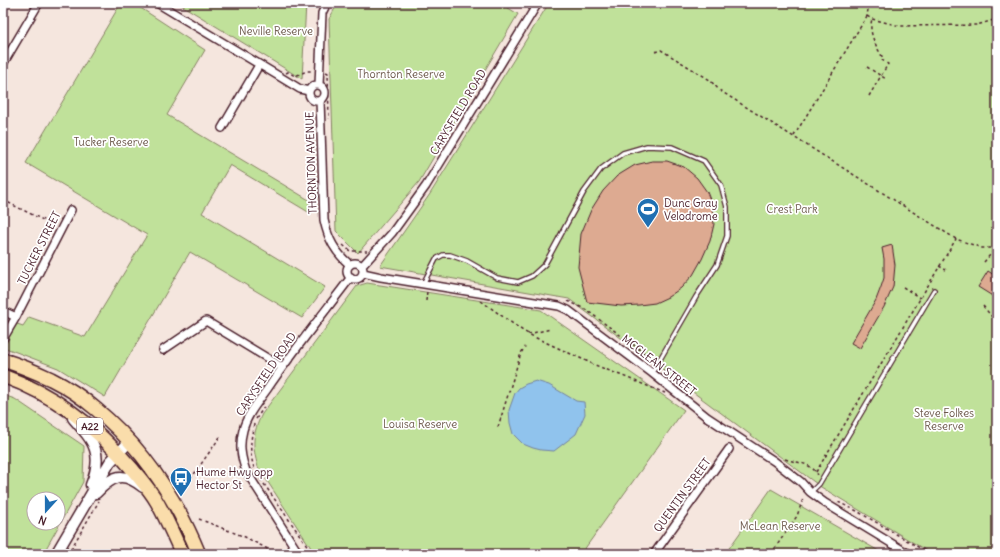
<svg xmlns="http://www.w3.org/2000/svg" width="1000" height="557" font-family="Delius,sans-serif">
<style>
.green{fill:#c0e19a;stroke:#858062;fill-rule:evenodd}
.water{fill:#90c3ed;stroke:#74819f}
.building{fill:#ddaa91;stroke:#4a1f2b}
.lines{fill:none;stroke-linecap:round;stroke-linejoin:round}
.lane-casing{stroke:#4a1f2b;stroke-width:6}
.street-casing{stroke:#4a1f2b;stroke-width:10}
.secondary-casing{stroke:#4a1f2b;stroke-width:13}
.highway-casing{stroke:#4a1f2b;stroke-width:16}
.path{stroke:#4a1f2b;stroke-width:1.5;stroke-dasharray:3 3;stroke-linecap:butt}
.lane{stroke:#fff;stroke-width:3.5}
.street{stroke:#fff;stroke-width:7}
.secondary{stroke:#fff;stroke-width:10}
.highway{stroke:#faddab;stroke-width:13}
.labels{text-anchor:middle;stroke-width:3.5;stroke-linejoin:round;paint-order:stroke}
.shield{fill:#fff;stroke:#80626b;stroke-width:1}
.shield-label{font-size:10px;font-weight:bold;fill:#4a1f2b}
.park-label{font-size:11px;fill:#6d594c;stroke:#fff}
.street-label{font-size:11px;fill:#4a1f2b;stroke:#fff}
.poi-label{font-size:11px;fill:#4a1f2b;stroke:#fff;text-anchor:start}
</style>
<rect width="100%" height="100%" fill="#f5e6de"/>
<filter id="ink" filterUnits="userSpaceOnUse"><feTurbulence type="fractalNoise" baseFrequency=".025" numOctaves="2"/><feDisplacementMap in="SourceGraphic" scale="8" xChannelSelector="R" yChannelSelector="G"/><feConvolveMatrix kernelMatrix="1 2 1 2 8 2 1 2 1" color-interpolation-filters="sRGB"/></filter>
<g filter="url(#ink)">
<path class="green" d="M121 3H133L205 50 167 115 309 200 310 213 230 165 202 213 325 287 302 318 190 252 105 397 58 368 3 347V319L23 326 29 317 85 337 147 235 26 163Z
M178 3H306L302 79Z
M338 3H500L518 14 419 182 358 253 336 231 329 19Z
M549 3H997V554H932L821 487 682 384 569 299 380 266 430 194Z
M367 283 541 310 684 410 581 554H510L506 551 499 554H315L258 467C252 446 252 434 262 414L357 286Z
M3 395 15 399 84 446 83 482 43 554H3ZM34 499H58V523H34Z
M771 489 884 554H725Z"/>
<path class="water" d="M536 381 549 385 576 401 584 402 585 414 576 434 554 451 541 450 533 448 523 444 513 434 510 423 509 410 515 393 519 388 526 384Z"/>
<path class="building" d="M652 161H667L684 167 697 178 707 192 712 205 714 224 710 241 702 259 693 275 681 288 668 297 655 303 639 305 621 306 587 302 578 267 581 234 591 210 603 191 617 176 635 165Z
M892 245 895 265 893 287 884 307 860 348 851 343 876 300 881 287 884 278V259L882 248Z
M988 271 997 277V292L994 297 978 287Z"/>
<g class="lines">
<g class="lane-casing">
<path id="lane" d="M423 284 436 259 443 255H450L467 261 497 278 518 282 532 276 545 264 584 192 601 169 623 153 647 146 672 147 704 161 721 185 727 207V236L717 265 696 297 652 373
M811 492 819 484 934 290"/>
</g>
<g class="street-casing">
<path id="street" d="M157 3 277 75 300 89 309 91
M3 64 39 3
M309 93a8 8 0 1 1 16 0a8 8 0 1 1-16 0Z
M319 85 322 13 327 3
M320 100 324 220C328 239 335 252 350 265
M222 128 259 65
M347 271a8 8 0 1 1 16 0a8 8 0 1 1-16 0Z
M362 266 392 233 426 186 538 3
M363 273 381 277 559 306 568 310 652 373 707 417 774 461 801 482 810 492 825 503 909 554
M3 311 16 317
M3 339 16 317 71 210
M163 350 206 321 282 367
M299 554 246 471C241 457 239 445 243 430 247 414 259 401 268 388 294 350 323 314 351 277
M654 554 729 449"/>
</g>
<g class="secondary-casing">
<path id="secondary" d="M73 418C94 442 104 453 91 485
M96 493C113 475 123 471 143 487
M56 554 110 462 130 441"/>
</g>
<g class="highway-casing">
<path id="highway" d="M3 360C19 365 36 372 51 379 67 387 83 398 96 409 143 448 176 498 199 554
M3 376C56 395 97 427 133 470 141 480 150 490 157 502 166 518 174 536 182 554"/>
</g>
<path class="path" d="M867 16 872 19 900 26 977 25 997 19
M655 52 661 50 710 80 719 90 956 239 982 248H997
M867 67 886 79
M326 72 328 73 329 119
M286 73 288 72 295 76 307 71H312
M869 96 888 64 882 60 883 58C876 46 868 33 872 19
M794 136 867 16 869 3
M3 200 55 226
M343 245 350 251H367
M984 262 996 248
M939 266 946 270
M356 284 364 281
M903 287 920 298
M426 301 427 291
M481 301 523 331 534 337 595 365 665 393
M568 301 585 309 654 360
M983 306 997 323
M528 334 551 329
M662 365 664 366V372
M256 419 264 407
M254 424C250 442 249 453 255 471
M498 427 521 353 525 347
M785 459C799 464 809 461 818 475
M816 472 956 239
M257 474 313 554
M177 487H185L220 437
M838 502 857 511 930 554
M199 519 245 537 277 554
M68 554 99 501
M771 554 797 516 803 499 804 498"/>
<use href="#lane" class="lane"/>
<use href="#street" class="street"/>
<use href="#secondary" class="secondary"/>
<use href="#highway" class="highway"/>
</g>
</g>
<defs>
<g id="stadium-pin" transform="scale(1.15)"><path d="M0 17L-7.5 6A9.5 9.5 0 1 1 7.5 6Z" fill="#1f6fb2" stroke="#fff"/><path d="M0-5a6.5 5 0 1 0 0 10a6.5 5 0 1 0 0-10ZM-3.5-1.8h7v3.6h-7Z" fill="#fff"/></g>
<g id="bus-pin" transform="scale(1.15)"><path d="M0 17L-7.5 6A9.5 9.5 0 1 1 7.5 6Z" fill="#1f6fb2" stroke="#fff"/><path d="M-5-6H5V4H4V6H2V4H-2V6H-4V4H-5ZM-3.5-4V0h7V-4ZM-3.5 1.2v1.5H-2V1.2ZM2 1.2v1.5H3.5V1.2Z" fill="#fff"/></g>
</defs>
<g fill-rule="evenodd">
<use href="#stadium-pin" x="648" y="209"/>
<use href="#bus-pin" x="181" y="478"/>
</g>
<g class="labels">
<rect class="shield" x="77" y="418" width="26" height="16" rx="3"/>
<g class="shield-label">
<text x="90" y="430">A22</text>
</g>
<g class="park-label">
<text x="276" y="35">Neville Reserve</text>
<text x="401" y="78">Thornton Reserve</text>
<text x="111" y="146">Tucker Reserve</text>
<text x="792" y="213">Crest Park</text>
<text x="944" y="417">Steve Folkes<tspan x="944" dy="13">Reserve</tspan></text>
<text x="420" y="428">Louisa Reserve</text>
<text x="780" y="530">McLean Reserve</text>
</g>
<g class="street-label">
<text transform="translate(458 112) rotate(-59)" y="4">CARYSFIELD ROAD</text>
<text transform="translate(311 163) rotate(-92)" y="4">THORNTON AVENUE</text>
<text transform="translate(39 248) rotate(-63)" y="4">TUCKER STREET</text>
<text transform="translate(659 365) rotate(38)" y="4">MCCLEAN STREET</text>
<text transform="translate(266 374) rotate(-56)" y="4">CARYSFIELD ROAD</text>
<text transform="translate(682 495) rotate(-54)" y="4">QUENTIN STREET</text>
</g>
<g class="poi-label">
<text x="664" y="207">Dunc Gray<tspan x="664" dy="13">Velodrome</tspan></text>
<text x="196" y="476">Hume Hwy opp<tspan x="196" dy="13">Hector St</tspan></text>
</g>
</g>
<rect width="1000" height="557" fill="none" stroke="#fff" stroke-width="16"/>
<rect x="8" y="8" width="984" height="541" fill="none" stroke="#4a1f2b" stroke-width="1.5" filter="url(#ink)"/>
<g transform="translate(46 511) rotate(201)"><circle r="19" fill="#ffffff" stroke="#b7a5aa"/>
<path d="M0-3L7 15L0 10L-7 15Z" fill="#1f6fb2"/>
<text y="-6" font-size="11" font-weight="bold" text-anchor="middle" fill="#4a1f2b">N</text>
</g>
</svg>
